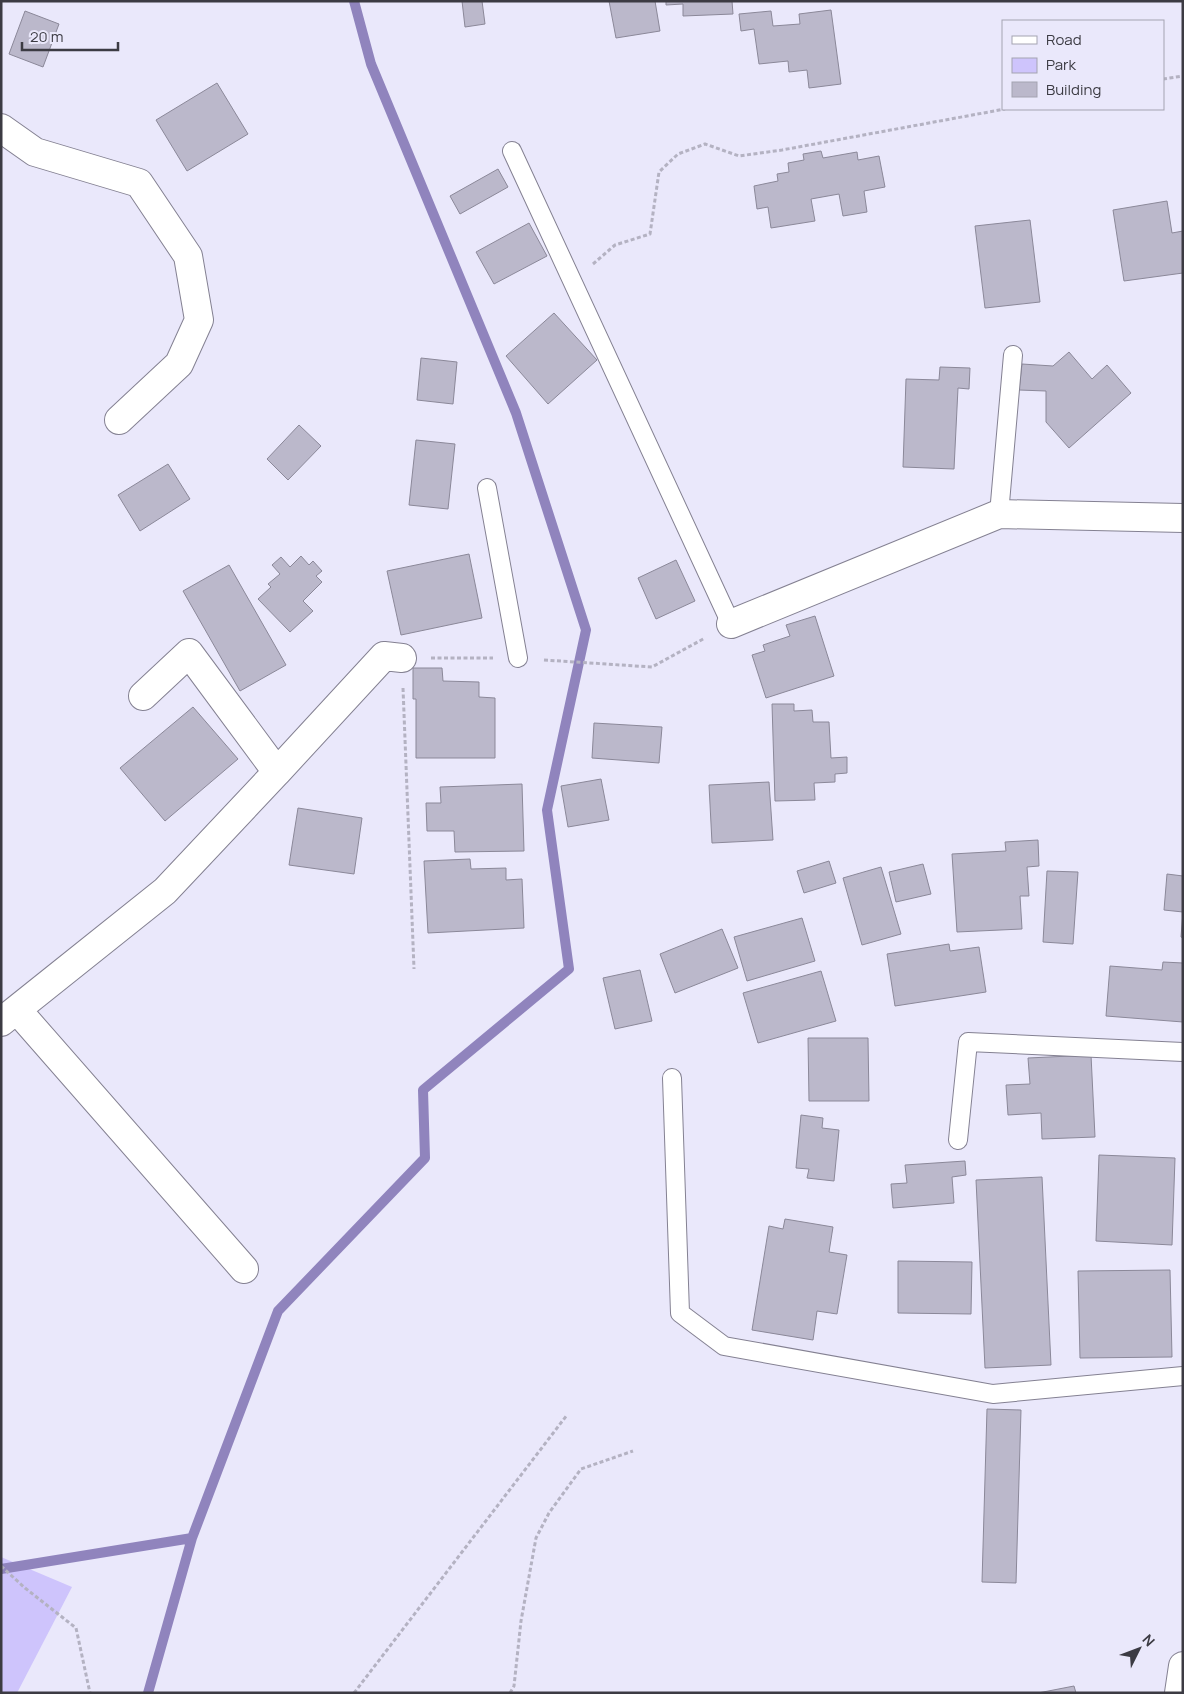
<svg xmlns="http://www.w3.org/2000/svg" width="1184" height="1694" font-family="Manrope,sans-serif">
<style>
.green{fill:#cec4fc}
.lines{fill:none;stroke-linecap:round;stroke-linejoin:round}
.stream{stroke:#9084bd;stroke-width:10}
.building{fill:#bbb8cb;stroke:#8b8899}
.service-casing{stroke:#848192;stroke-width:20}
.minor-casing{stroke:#848192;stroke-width:30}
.path{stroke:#b4b2c2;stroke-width:3;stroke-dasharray:4 2.5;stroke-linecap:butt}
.service{stroke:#fff;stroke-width:18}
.minor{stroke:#fff;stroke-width:28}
</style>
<rect width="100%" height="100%" fill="#eae8fb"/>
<path class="green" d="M1 1557 72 1587 17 1693H1Z"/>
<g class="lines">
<path class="stream" d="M1 1569 192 1538
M148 1693 192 1538 278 1311 425 1158 423 1090 569 969 547 810 586 630 516 413 371 64 354 1"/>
</g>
<path class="building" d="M462 1H482L485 24 465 27Z
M609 1H655L660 31 616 38Z
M666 1H732L733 14 683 16V4L666 5Z
M831 10 841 84 809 88 807 70 789 72 788 61 759 64 754 29 741 31 739 14 771 11 773 26 800 24 799 14Z
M25 11 59 24 43 67 9 54Z
M217 83 248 134 187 171 156 120Z
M821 151 823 158 857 152 858 160 879 156 885 187 864 191 867 212 843 216 839 194 811 199 815 221 771 228 768 207 757 209 754 186 778 181 777 174 789 172 788 163 804 160 803 154Z
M498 169 508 187 460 214 450 196Z
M1167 201 1172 233 1183 231V273L1124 281 1113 210Z
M1030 220 1040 302 985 308 975 226Z
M529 223 547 256 494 284 476 252Z
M554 313 597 360 548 404 506 356Z
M1069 352 1092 379 1107 365 1131 393 1069 448 1046 422V391L1019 390 1022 364 1053 366Z
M421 358 457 362 453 404 417 400Z
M940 367 970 368 969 389 958 388 954 469 903 467 906 379 939 380Z
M299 425 321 446 288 480 267 459Z
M416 440 455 444 448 509 409 505Z
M168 464 190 499 140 531 118 495Z
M469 554 482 618 401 635 387 571Z
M301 556 309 565 313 561 322 571 316 576 322 582 303 601 313 611 290 632 258 599 271 587 268 584 280 574 272 565 281 557 290 567Z
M676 560 695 601 656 619 638 578Z
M229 565 286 665 240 691 183 591Z
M815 616 834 676 766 698 752 655 765 651 763 645 790 636 786 625Z
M413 668H442L443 681 479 682V697L495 698V758H416V699H413Z
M772 704H794V711L812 710 813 722H829L831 758 847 757V773L835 774V782L814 783 815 800 775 801Z
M193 707 238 759 165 821 120 768Z
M594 723 662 727 659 763 592 758Z
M601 779 609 820 568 827 561 786Z
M769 782 773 840 712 843 709 785Z
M522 784 524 851 455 852 454 831H427L426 803H441L440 787Z
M298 808 362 818 354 874 289 865Z
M1038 840 1039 866 1027 867 1029 896H1020L1022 929 957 932 952 854 1006 851 1005 842Z
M470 859 471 869 506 868V880L522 879 524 928 428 933 424 861Z
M829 861 836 883 804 893 797 871Z
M923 864 931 894 896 902 889 872Z
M881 867 901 934 862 945 843 878Z
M1047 871 1078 872 1073 944 1043 942Z
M1167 874 1183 876V938L1181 937 1183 912 1164 910Z
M802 918 815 961 747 981 734 937Z
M722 929 738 968 675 993 660 954Z
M949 944 950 951 979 947 986 992 895 1006 887 954Z
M1163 962 1183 963V1022L1106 1016 1110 966 1162 970Z
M640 970 652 1021 615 1029 603 978Z
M821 971 836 1021 758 1043 743 993Z
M808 1038H868L869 1101H809Z
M1091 1055 1095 1137 1042 1139 1041 1113 1008 1115 1006 1085 1030 1084 1028 1058Z
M801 1115 823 1118 822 1128 839 1130 834 1181 807 1178 809 1169 796 1168Z
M1099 1155 1175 1158 1172 1245 1096 1241Z
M965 1161 966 1175 952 1177 954 1203 893 1208 891 1184 907 1183 905 1165Z
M1042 1177 1051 1365 985 1368 976 1180Z
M785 1219 833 1227 829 1252 847 1255 837 1314 817 1311 813 1340 752 1330 769 1226 783 1229Z
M898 1261 972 1262 971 1314 898 1313Z
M1170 1270 1172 1357 1080 1358 1078 1271Z
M987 1409 1021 1410 1016 1583 982 1582Z
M1074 1686 1076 1693H1038Z"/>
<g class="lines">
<g class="service-casing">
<path id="service" d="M512 151 731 624
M487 488 518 658
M999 514 1013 355
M672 1078 680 1313 724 1346 993 1394 1183 1376
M958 1140 968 1042 1183 1052"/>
</g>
<g class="minor-casing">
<path id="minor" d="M1 128 35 152 139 183 188 256 199 320 179 364 119 420
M731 624 999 514 1183 518
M143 696 189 653 277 772 384 656 402 658
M18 1011 244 1269
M1 1022 165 891 277 772
M1179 1693 1183 1666"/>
</g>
<path class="path" d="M1163 79 1183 76
M593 264 615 245 650 234 659 172 678 154 705 144 739 156 782 150 1005 109
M431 658H493
M544 660 652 667 705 638
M403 688 414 969
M1 1566 25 1588 76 1628 90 1693
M354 1693 567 1415
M510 1693 514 1686 521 1621 536 1538 549 1513 581 1469 633 1451"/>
<use href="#service" class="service"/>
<use href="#minor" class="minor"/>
</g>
<rect width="1184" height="1694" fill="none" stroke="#3c3b43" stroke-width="5"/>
<rect x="1002" y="20" width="162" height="90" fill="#eae8fb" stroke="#a4a3b1"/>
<rect x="1012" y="36" width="25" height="8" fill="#ffffff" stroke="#a4a3b1"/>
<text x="1046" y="45" font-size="15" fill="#3c3b43">Road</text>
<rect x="1012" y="58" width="25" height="15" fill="#cec4fc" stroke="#a4a3b1"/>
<text x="1046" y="70" font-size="15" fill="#3c3b43">Park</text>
<rect x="1012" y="82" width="25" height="15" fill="#bbb8cb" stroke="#a4a3b1"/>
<text x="1046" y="95" font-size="15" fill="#3c3b43">Building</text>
<g transform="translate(1139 1649) rotate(48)" stroke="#eae8fb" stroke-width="4" paint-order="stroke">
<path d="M0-4L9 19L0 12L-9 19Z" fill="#3c3b43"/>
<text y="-8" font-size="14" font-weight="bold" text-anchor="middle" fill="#3c3b43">N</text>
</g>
<path d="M22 42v8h96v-8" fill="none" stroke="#3c3b43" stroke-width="2.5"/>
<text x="30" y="42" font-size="15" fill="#3c3b43" stroke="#eae8fb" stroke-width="4" paint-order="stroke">20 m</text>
</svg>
